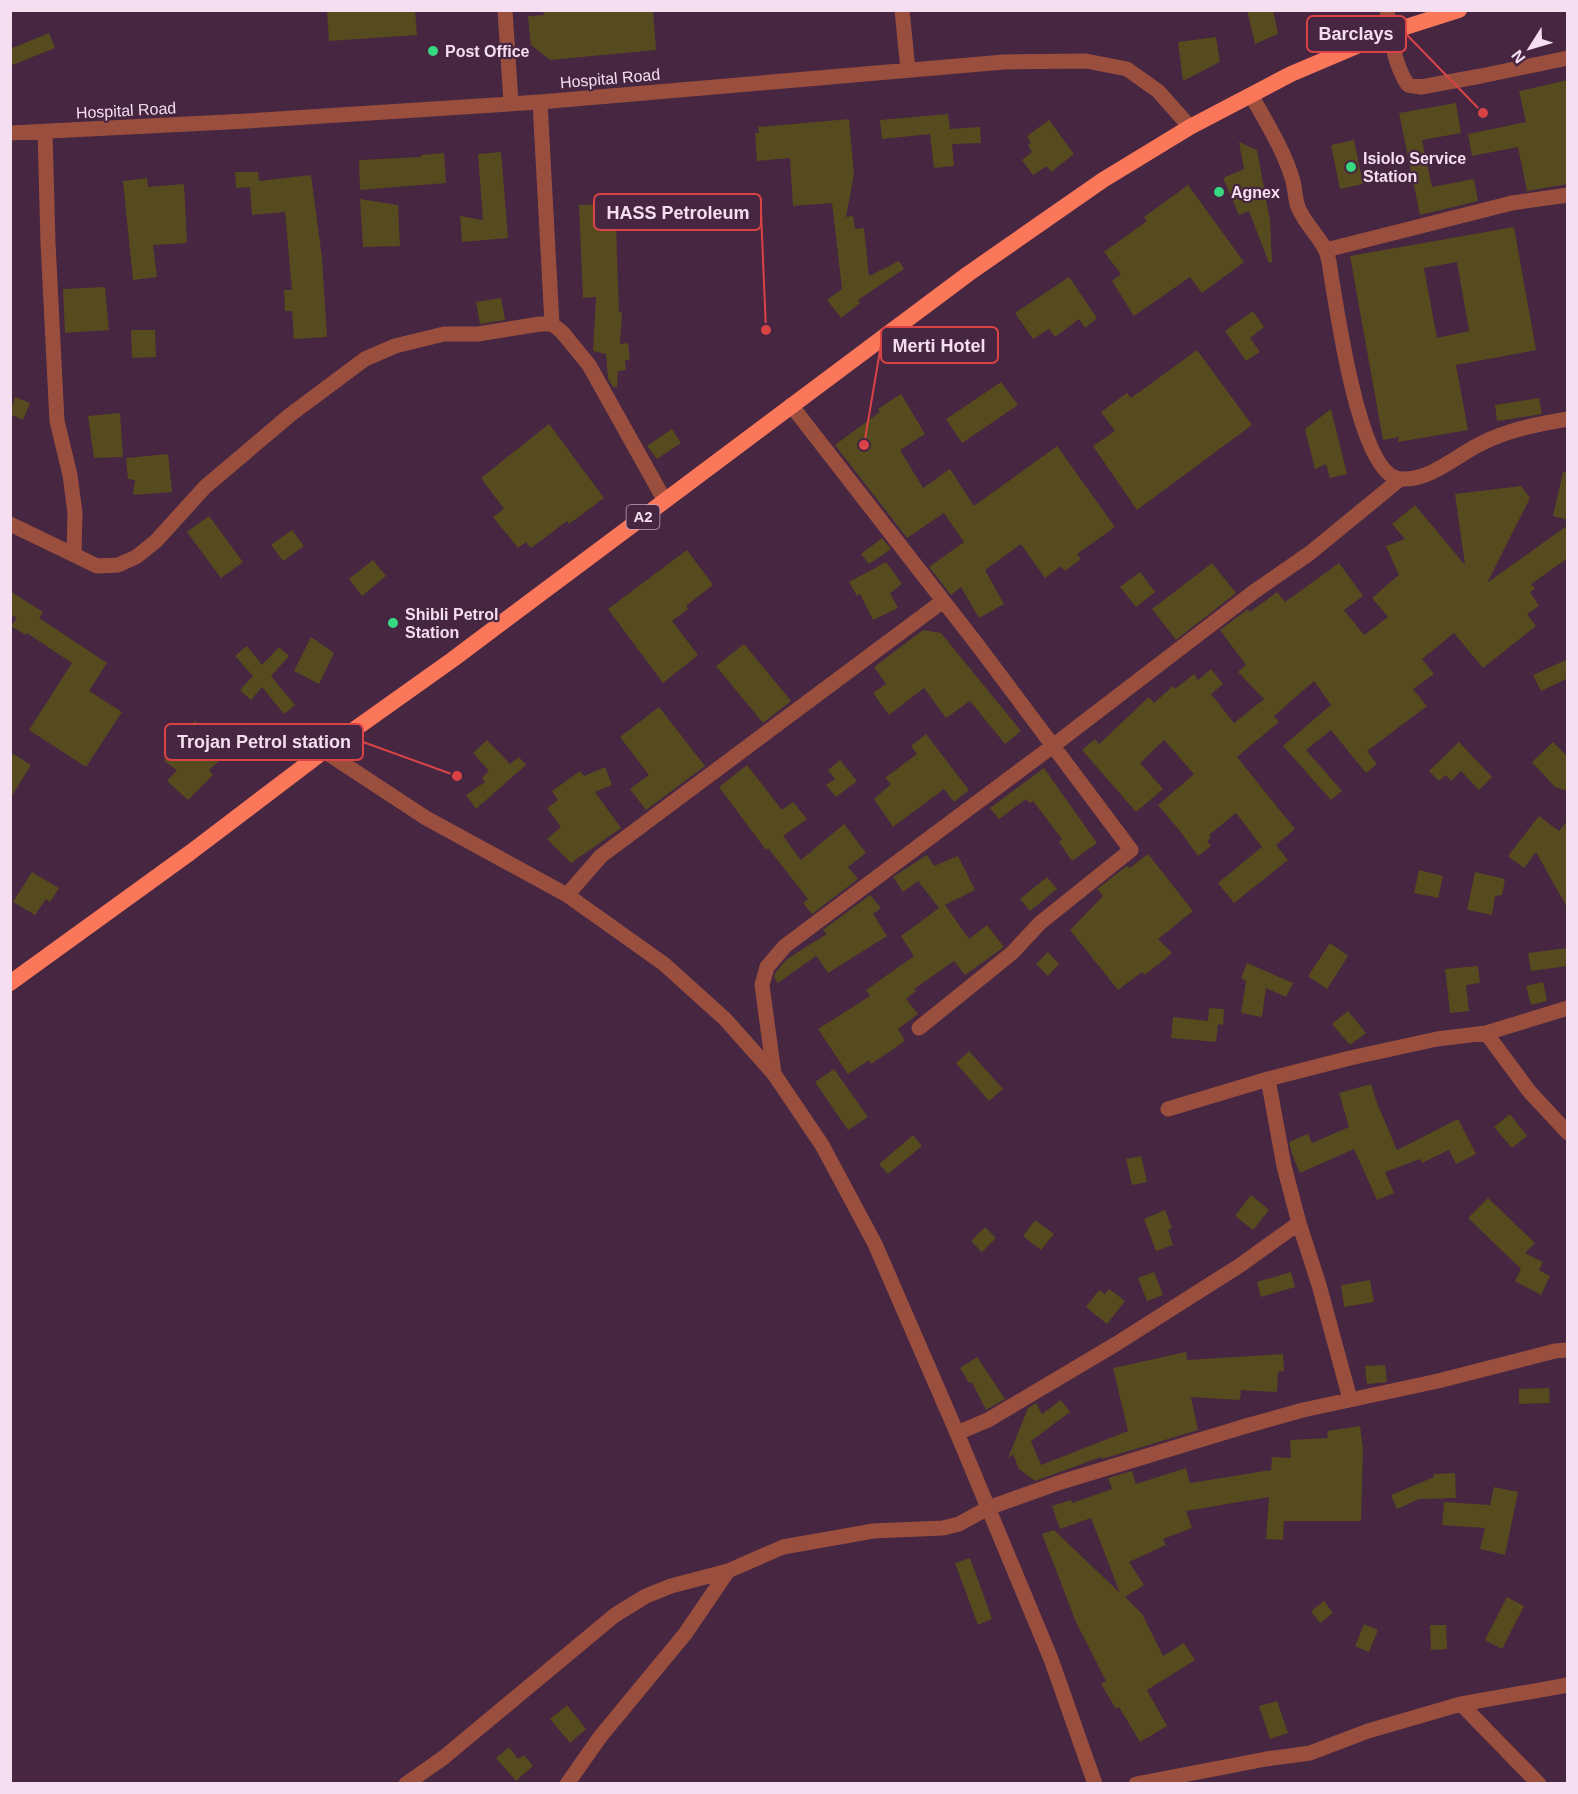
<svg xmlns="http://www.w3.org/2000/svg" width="1578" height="1794" font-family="Helvetica,sans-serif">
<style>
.building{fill:#564a1f;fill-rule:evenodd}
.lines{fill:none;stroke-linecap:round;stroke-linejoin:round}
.minor{stroke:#9a4f3e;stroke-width:15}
.tertiary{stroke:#9a4f3e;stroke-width:15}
.trunk{stroke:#fa7759;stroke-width:16}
.poi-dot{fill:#36d881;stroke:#462640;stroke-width:2}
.labels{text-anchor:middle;stroke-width:4.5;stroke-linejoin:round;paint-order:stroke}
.shield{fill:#462640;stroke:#c0a7ba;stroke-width:1.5}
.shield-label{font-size:15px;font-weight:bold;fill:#f4deef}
.poi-label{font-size:16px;font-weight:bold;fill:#f4deef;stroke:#462640;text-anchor:start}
.street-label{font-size:16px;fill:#f4deef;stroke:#462640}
.leader{fill:none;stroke:#da4346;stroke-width:2}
.callout-dot{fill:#da4346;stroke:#462640;stroke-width:2}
.callout{fill:#462640;stroke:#da4346;stroke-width:2}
.callout-label{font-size:18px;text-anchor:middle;font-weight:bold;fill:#f4deef}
</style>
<rect width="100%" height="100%" fill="#462640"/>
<path class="building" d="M327 10H415L417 35 329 41Z
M543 10H653L656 50 550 60 531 45 528 16 544 15Z
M1247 10H1273L1278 34 1255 44Z
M49 33 55 48 10 66V49Z
M1216 37 1220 62 1183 81 1178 42Z
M1568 80V184L1527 191 1518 147 1472 156 1468 134 1526 122 1519 91Z
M1456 103 1461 133 1422 140 1432 187 1474 179 1478 201 1420 215 1399 113Z
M948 114 950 129 980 127 981 143 952 144 954 166 934 168 930 134 882 139 880 120Z
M849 119 854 174 846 217 853 216 855 229 864 228 869 276 899 261 904 269 858 300 860 303 841 318 827 300 842 289 832 203 793 206 790 158 757 161 755 133H759L758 127Z
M1049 120 1074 154 1051 172 1047 166 1033 175 1022 160 1032 152 1028 145 1031 143 1027 136Z
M1354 140 1363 184 1340 189 1331 145Z
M1239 142 1257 150 1270 220 1272 262 1269 263 1249 211 1239 215 1223 178 1244 169Z
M501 152 508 238 462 242 460 216 483 220 478 154Z
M444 153 446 183 360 190 359 160 421 157V155Z
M235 172H258L259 181 311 175 322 258 327 337 294 339 292 311H285L284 290H292L285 212 252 215 250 187 236 188Z
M147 178 148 187 184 184 187 243 153 245 157 277 133 280 123 181Z
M1188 185 1244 262 1202 293 1190 277 1134 316 1112 281 1121 274 1104 252 1147 221 1144 217Z
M360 199 398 205 400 246 363 247Z
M614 204 615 212 622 211V226H616L619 312H622L620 344 628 343 630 360H625L626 370 618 371 617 387H613L608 379 606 354 593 351 596 297 583 298 579 205Z
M1514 227 1536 350 1456 365 1468 430 1398 442 1399 437 1383 440 1350 256ZM1457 262 1469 331 1437 338 1424 268Z
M1069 277 1097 318 1085 328 1079 319 1055 337 1049 329 1033 339 1015 313Z
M105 287 109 330 65 333 63 289Z
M501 298 505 320 480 324 476 302Z
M1253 311 1264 327 1250 338 1260 352 1246 361 1225 331Z
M131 330H155L156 357 132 358Z
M1197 350 1252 425 1137 510 1093 446 1115 431 1101 412 1127 393 1131 398Z
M1001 382 1018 405 962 443 946 419Z
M901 394 925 434 900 450 923 488 950 469 974 506 1057 446 1115 527 1077 554 1081 559 1065 571 1061 566 1045 578 1021 544 985 570 1004 604 979 618 961 587 951 595 929 567 964 542 944 513 907 538 835 445 880 412 878 409Z
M15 397 30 403 23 420 10 414Z
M1539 398 1542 414 1497 421 1495 405Z
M1331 409 1347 474 1330 478 1326 464 1315 469 1305 429Z
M120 413 123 457 94 458 88 416Z
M549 424 604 498 569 524 567 521 531 548 526 542 518 548 493 517 504 509 481 478Z
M672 429 681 443 657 459 647 446Z
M168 454 172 492 133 495 135 480 128 479 126 458Z
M1563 472 1568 473V520L1553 516Z
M1521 486 1530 498 1487 583 1568 525V558L1531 584 1535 589 1530 592 1539 606 1527 614 1536 626 1483 668 1454 633 1422 659 1434 674 1413 689 1427 706 1367 751 1377 764 1366 773 1331 730 1306 750 1342 791 1331 800 1283 746 1331 705 1314 681 1274 716 1279 722 1237 757 1295 829 1276 845 1288 860 1234 903 1218 883 1262 847 1236 813 1209 835 1211 838 1207 841 1211 846 1198 856 1180 831 1158 805 1194 774 1164 740 1140 763 1163 789 1136 812 1082 750 1095 739 1099 744 1149 697 1154 703 1173 686 1175 689 1194 674 1198 680 1211 669 1223 684 1211 694 1234 723 1264 699 1238 672 1246 665 1220 630 1248 609 1250 612 1277 592 1285 602 1339 563 1363 596 1344 610 1364 635 1388 617 1372 598 1399 575 1386 546 1405 539 1392 524 1415 505 1465 565 1455 494Z
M209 516 243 562 221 578 187 532Z
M292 530 304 546 283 561 271 545Z
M882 538 891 549 869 564 861 554Z
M687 550 713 585 686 606 688 609 672 621 698 655 663 683 608 609Z
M373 560 386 576 362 596 349 579Z
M886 562 902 584 890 593 898 608 873 620 860 594 857 596 849 582Z
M1212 563 1236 593 1176 640 1152 609Z
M1140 572 1155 592 1136 607 1120 587Z
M10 591 43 612 39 618 107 663 89 691 122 712 86 767 29 730 72 663 27 633 26 635 11 626 17 618 10 614Z
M923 630 941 633 1021 731 1005 744 970 701 946 718 924 688 889 715 873 693 886 684 874 667Z
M311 637 334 653 319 684 294 671Z
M744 644 791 701 763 723 716 666Z
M247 646 262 665 279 647 289 656 271 676 295 705 284 714 262 687 251 700 240 690 253 676 235 656Z
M1568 659V678L1541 691 1533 675Z
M659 707 705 766 646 810 630 789 649 775 620 737Z
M195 721 227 754 209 770 213 775 188 800 167 781 177 770 164 761 185 729Z
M926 734 969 790 954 802 944 789 893 827 874 799 891 784 885 778 917 754 911 746Z
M487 740 510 764 519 757 526 765 476 809 466 795 485 782 482 778 489 771 473 753Z
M1459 742 1492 777 1479 790 1461 771 1451 781 1446 775 1439 781 1429 771Z
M1553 742 1568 757V791L1555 787 1532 762Z
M10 752 31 765 10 799Z
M840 760 857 781 836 797 826 785 835 779 828 770Z
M747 765 782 810 793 802 807 819 783 836 801 860 844 824 866 853 848 867 858 879 812 914 803 903 808 899 768 848 766 850 719 787Z
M605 767 612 785 595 792 621 828 571 863 547 839 561 827 547 808 558 800 552 791 580 771 584 776Z
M1044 768 1097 843 1072 861 1059 842 1062 839 1033 801 1030 803 1026 799 999 819 990 808Z
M1539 816 1559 831 1568 820V909L1536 852 1524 868 1508 856Z
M1148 854 1193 911 1158 939 1172 953 1145 975 1142 972 1118 990 1070 930 1103 896 1097 889 1127 866 1130 868Z
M927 855 934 866 958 856 975 890 945 905 969 939 987 925 1004 947 965 975 954 961 914 989 916 991 906 999 918 1014 898 1029 905 1041 871 1064 869 1060 848 1074 818 1029 870 996 866 990 914 956 901 936 939 908 918 881 903 892 893 877Z
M1419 870 1443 876 1438 898 1414 893Z
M32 872 59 888 50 902 46 899 35 915 13 902Z
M1475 872 1505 879 1502 895 1495 896 1492 915 1467 910Z
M1047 877 1057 889 1030 911 1020 899Z
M870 895 881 908 873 914 887 936 828 973 809 945 827 934 823 930Z
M1330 943 1348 956 1327 989 1308 976Z
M809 945 816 956 778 983 774 977 776 972 786 960Z
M1568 948V966L1531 971 1528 953Z
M1048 952 1059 964 1048 976 1036 964Z
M1247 963 1293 983 1286 997 1266 988 1262 1017 1241 1013 1246 981 1241 978Z
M1478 966 1480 983 1466 985 1469 1011 1450 1013 1445 969Z
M1543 982 1547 1001 1531 1005 1526 986Z
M1209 1008 1224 1009 1223 1025 1218 1024 1216 1042 1171 1038 1173 1017 1208 1021Z
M1348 1011 1366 1033 1350 1045 1332 1024Z
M969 1051 1003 1089 989 1101 956 1063Z
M834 1069 868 1117 848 1130 815 1082Z
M1371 1084 1377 1103 1397 1150 1458 1119 1476 1154 1456 1164 1449 1150 1422 1163 1420 1159 1385 1172 1394 1193 1377 1200 1354 1149 1300 1173 1292 1154 1289 1142 1308 1134 1312 1143 1349 1127 1339 1093Z
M1510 1114 1527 1136 1512 1148 1494 1127Z
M913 1135 922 1146 888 1174 879 1164Z
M1141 1156 1147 1182 1132 1185 1126 1159Z
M1251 1195 1269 1210 1253 1230 1235 1216Z
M1488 1198 1535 1243 1525 1253 1543 1262 1539 1270 1550 1276 1541 1295 1515 1281 1521 1269 1468 1218Z
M1165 1210 1172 1228 1168 1230 1173 1245 1156 1251 1144 1219Z
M1035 1220 1054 1234 1041 1250 1023 1236Z
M985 1227 996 1238 982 1252 971 1241Z
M1154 1272 1163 1295 1147 1301 1138 1278Z
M1291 1272 1295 1287 1261 1297 1257 1282Z
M1370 1280 1374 1302 1344 1307 1341 1285Z
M1109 1289 1125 1301 1107 1324 1086 1307 1099 1290 1105 1294Z
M1186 1352 1187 1360 1283 1354 1284 1371 1278 1372 1277 1392 1241 1390 1240 1400 1191 1397 1198 1430 1102 1459 1101 1457 1035 1481 1019 1469 1013 1454 1008 1458 1028 1408 1036 1403 1042 1414 1061 1400 1070 1412 1031 1441 1041 1465 1128 1431 1113 1368Z
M977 1357 1005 1399 986 1410 972 1382 969 1383 960 1368Z
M1385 1365 1387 1382 1367 1384 1365 1366Z
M1549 1388 1550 1403 1519 1404V1389Z
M1360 1426 1363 1448 1361 1521H1284L1283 1540 1266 1539 1269 1497 1186 1511 1192 1528 1163 1539 1166 1545 1129 1562 1144 1585 1125 1597 1142 1614 1163 1656 1184 1643 1195 1660 1147 1690 1167 1726 1140 1742 1119 1707 1116 1709 1101 1684 1106 1681 1076 1622 1042 1534 1054 1530 1120 1593 1091 1518 1060 1529 1052 1506 1071 1500 1072 1503 1112 1489 1108 1478 1132 1471 1136 1484 1186 1468 1190 1483 1271 1470 1272 1457 1291 1458 1290 1440 1328 1438 1327 1431Z
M1455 1473 1456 1498 1419 1499 1397 1509 1391 1495 1434 1477V1474Z
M1494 1487 1518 1492 1505 1555 1480 1549 1485 1528 1442 1525 1444 1502 1490 1505Z
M970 1558 992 1619 978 1625 955 1563Z
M1507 1597 1524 1606 1502 1649 1485 1640Z
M1324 1601 1333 1613 1320 1623 1311 1611Z
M1364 1624 1378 1630 1369 1652 1355 1646Z
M1430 1625H1446L1447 1649 1431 1650Z
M1277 1701 1288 1733 1270 1739 1259 1706Z
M567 1705 586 1729 570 1743 550 1719Z
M509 1747 518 1759 524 1755 533 1766 516 1781 496 1758Z"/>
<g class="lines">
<path class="minor" d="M505 10 511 103
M902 10 908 70
M1387 10C1390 34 1394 65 1408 85L1421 87 1481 76 1568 58
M1251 95C1266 122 1284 150 1293 181 1295 189 1295 199 1298 207 1305 224 1318 235 1325 249 1330 258 1330 271 1332 281 1338 315 1360 479 1402 479 1431 480 1456 456 1480 444 1507 430 1538 424 1568 419
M540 102 552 324
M45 132 48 243 57 421 70 475 75 513 74 555
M10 133 247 121 540 102 1004 62 1086 61 1127 69 1158 91 1190 127
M1326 250 1512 203 1568 195
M791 405 976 643 1131 850 1040 923 1012 953 919 1028
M10 524 97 566 118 565 136 557 156 541 205 487 290 415 365 359 395 346 444 334H478L540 324H552L562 332 589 365 665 501
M567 895 601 856 943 601
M1486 1033 1529 1091 1568 1133
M774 1074 762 985 767 967 785 946 1054 745 1255 591 1310 553 1399 480
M1268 1079 1284 1166 1299 1223 1319 1285 1350 1399
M1168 1109 1268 1079 1350 1058 1437 1039 1486 1033 1568 1008
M957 1433 988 1420 1116 1344 1239 1266 1299 1223
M1461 1704 1539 1784
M406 1784 443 1758 615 1615 646 1596 671 1586 728 1571 783 1547 873 1531 943 1528 959 1524 988 1508 1061 1482 1246 1426 1303 1410 1438 1381 1555 1351 1568 1350
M567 1784 600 1737 685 1634 728 1571
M1136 1784 1266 1759 1310 1753 1368 1731 1461 1704 1568 1685"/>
<path class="tertiary" d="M324 751 426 818 567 895 664 964 725 1019 774 1074 822 1145 875 1244 957 1433 1051 1659 1095 1784"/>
<path class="trunk" d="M10 983 191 852 324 751 452 660 968 274 1103 180 1190 127 1291 74 1390 32 1459 10"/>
</g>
<g class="poi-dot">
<circle cx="433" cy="51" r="6"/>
<circle cx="1351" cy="167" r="6"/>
<circle cx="1219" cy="192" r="6"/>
<circle cx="393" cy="623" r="6"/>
</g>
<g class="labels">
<rect class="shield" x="626.5" y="505" width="33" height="24" rx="4.5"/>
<g class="shield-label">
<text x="643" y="522">A2</text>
</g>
<g class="poi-label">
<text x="445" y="57">Post Office</text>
<text x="1363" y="164">Isiolo Service<tspan x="1363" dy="18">Station</tspan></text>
<text x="1231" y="198">Agnex</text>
<text x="405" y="620">Shibli Petrol<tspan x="405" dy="18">Station</tspan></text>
</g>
<g class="street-label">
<text transform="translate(610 78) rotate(-5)" y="6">Hospital Road</text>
<text transform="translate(126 110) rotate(-3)" y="6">Hospital Road</text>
</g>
</g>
<path class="leader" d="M1483 113L1406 34M766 330L761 212M864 445L881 345M457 776L363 742"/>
<g class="callout-dot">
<circle cx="1483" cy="113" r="6"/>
<circle cx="766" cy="330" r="6"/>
<circle cx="864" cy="445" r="6"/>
<circle cx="457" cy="776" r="6"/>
</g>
<g class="callout">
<rect x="1307" y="16" width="99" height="36" rx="6"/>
<rect x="594" y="194" width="167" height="36" rx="6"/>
<rect x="881" y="327" width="117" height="36" rx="6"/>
<rect x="165" y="724" width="198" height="36" rx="6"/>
</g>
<g class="callout-label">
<text x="1356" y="40">Barclays</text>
<text x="678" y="219">HASS Petroleum</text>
<text x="939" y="352">Merti Hotel</text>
<text x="264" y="748">Trojan Petrol station</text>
</g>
<rect width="1578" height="1794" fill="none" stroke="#f4deef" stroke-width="24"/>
<g transform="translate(1530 48) rotate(233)" stroke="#462640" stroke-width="4.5" paint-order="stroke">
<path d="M0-4.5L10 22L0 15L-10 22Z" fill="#f4deef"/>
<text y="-9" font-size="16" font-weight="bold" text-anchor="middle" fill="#f4deef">N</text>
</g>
</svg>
